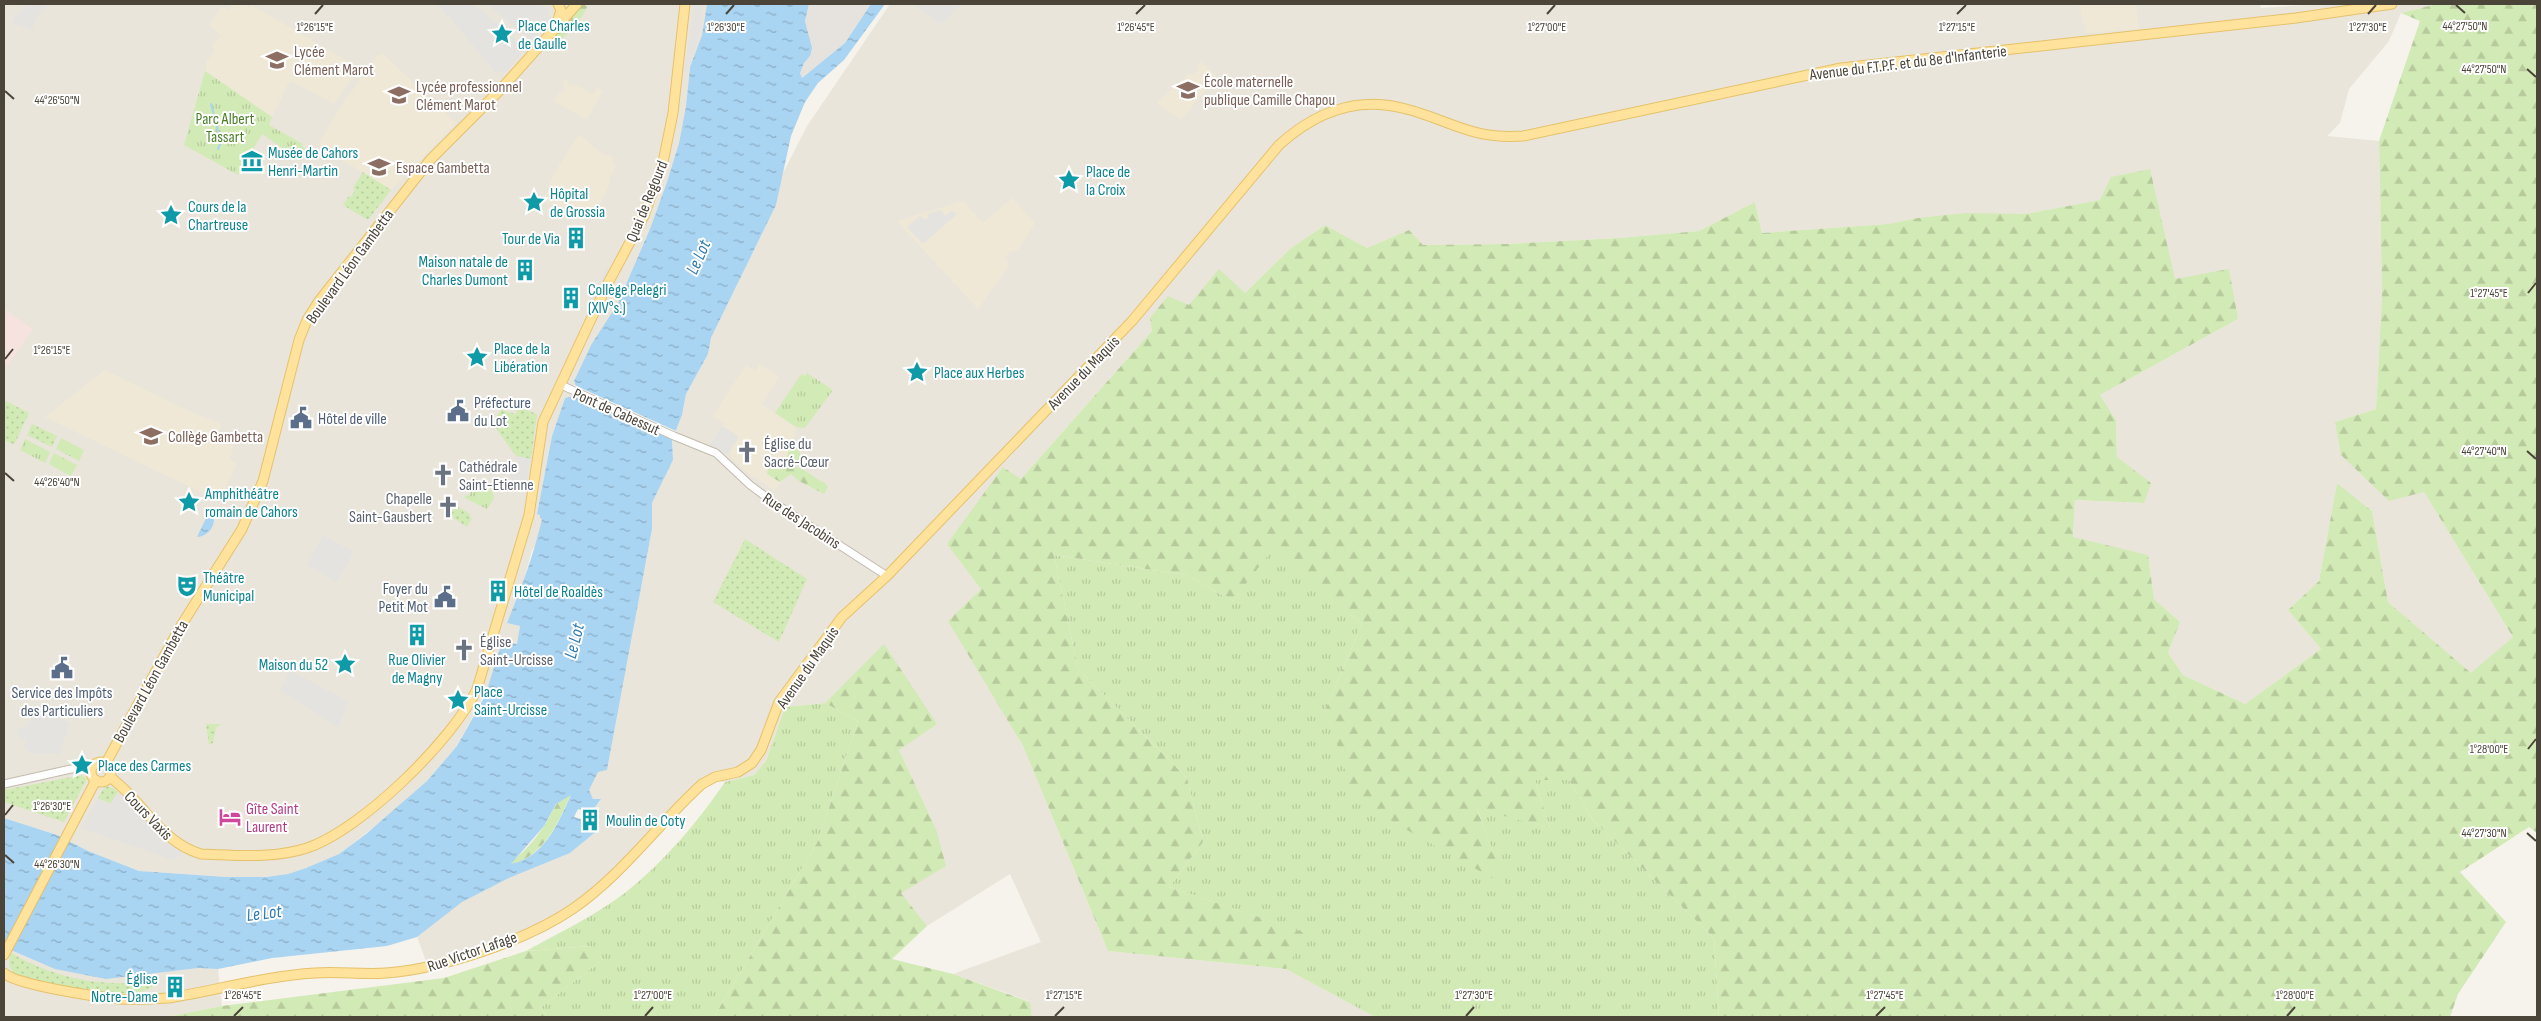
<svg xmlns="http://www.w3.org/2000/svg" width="2541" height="1021" font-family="'Sofia Sans Condensed',sans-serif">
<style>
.residential{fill:#eae5da}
.industrial{fill:#e6e2dd}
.education{fill:#efe8d6}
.medical{fill:#f6e3e0}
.grass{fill:url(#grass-tufts)}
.forest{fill:url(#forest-firs)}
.garden{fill:url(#garden-dots)}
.parking{fill:#e5e3e0}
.water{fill:url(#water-ripples);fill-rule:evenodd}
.pier{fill:#f6f3ec}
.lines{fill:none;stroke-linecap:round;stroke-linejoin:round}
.stream{stroke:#a9d4f2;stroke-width:2}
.minor-casing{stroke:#c2bbae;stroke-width:9}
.major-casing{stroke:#e6c16a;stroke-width:11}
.minor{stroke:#fff;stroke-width:7}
.major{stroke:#ffe39c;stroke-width:9}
.ticks{fill:none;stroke:#4b4439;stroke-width:2}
.labels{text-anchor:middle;stroke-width:4;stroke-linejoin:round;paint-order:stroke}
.culture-label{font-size:16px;fill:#0d838f;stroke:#fff;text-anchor:start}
.education-label{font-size:16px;fill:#785e54;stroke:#fff;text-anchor:start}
.street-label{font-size:16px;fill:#4b4439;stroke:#fff}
.park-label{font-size:16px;fill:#4a7f2a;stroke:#fff}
.service-label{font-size:16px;fill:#4e5e75;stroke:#fff;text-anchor:start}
.worship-label{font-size:16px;fill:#5b616d;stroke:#fff;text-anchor:start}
.hotel-label{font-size:16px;fill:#b23c85;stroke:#fff;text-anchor:start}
.water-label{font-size:18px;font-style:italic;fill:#2e7ab2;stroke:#fff}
.ticks-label{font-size:12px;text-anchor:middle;fill:#4b4439;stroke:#fff;stroke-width:4;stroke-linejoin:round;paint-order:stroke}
</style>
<defs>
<pattern id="grass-tufts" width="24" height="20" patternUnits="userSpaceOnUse" patternTransform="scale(1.25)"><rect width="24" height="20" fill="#d2eab5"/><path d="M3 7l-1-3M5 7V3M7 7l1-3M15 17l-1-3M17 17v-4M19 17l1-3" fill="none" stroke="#b6ca9c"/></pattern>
<pattern id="forest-firs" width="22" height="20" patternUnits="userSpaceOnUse" patternTransform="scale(1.25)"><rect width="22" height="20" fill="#d2eab5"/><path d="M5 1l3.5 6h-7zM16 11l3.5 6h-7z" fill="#b6ca9c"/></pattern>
<pattern id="garden-dots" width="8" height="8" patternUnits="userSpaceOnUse" patternTransform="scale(1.25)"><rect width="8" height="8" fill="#d2eab5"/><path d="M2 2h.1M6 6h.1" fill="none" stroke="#b6ca9c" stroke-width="1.8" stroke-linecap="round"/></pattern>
<pattern id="water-ripples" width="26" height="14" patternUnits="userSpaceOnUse" patternTransform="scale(1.25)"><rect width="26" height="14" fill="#a9d4f2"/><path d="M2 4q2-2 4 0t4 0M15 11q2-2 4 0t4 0" fill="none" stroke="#8caec5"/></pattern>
</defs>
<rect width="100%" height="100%" fill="#f6f3ec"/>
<path class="residential" d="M4 4H707L702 35 690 67 686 106 679 143 667 182 650 230 618 303 591 345 574 381 576 386 572 396 565 398 552 436 537 514H541L542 519 537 543 532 550 521 591 508 623 520 626 517 645 492 680 457 746 427 781 387 817 339 854 306 868 288 874 266 877H226L139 871 88 851 57 835 4 818Z
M890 4H2260L2261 8 2321 4H2437L2401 13 2389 41 2349 89 2340 123 2327 136 2379 141 2382 295 2376 409 2335 422 2424 492 2513 637 2471 674 2388 602 2372 511 2337 483 2319 581 2288 610 2321 649 2245 704 2183 675 2168 653 2180 622 2154 599 2148 555 2073 538 2075 500 2144 503 2117 457 2116 420 2100 395 2238 319 2175 279 2100 200 2026 214 1918 218 1889 224 1762 233 1755 202 1699 231 1619 238 1506 244 1423 245 1409 230 1367 248 1325 225 1291 248 1245 293 1189 305 1150 318 1152 331 1021 479 1003 467 981 589 949 621 1023 746 1108 951 1286 969 1375 1017H1032L1029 1001 953 974 1041 942 1010 874 927 926 901 893 936 829 899 750 884 645 825 703 785 707 766 761 754 775 725 782 714 781 705 786 603 891 583 908 556 924 498 951 430 972 417 937 461 902 509 878 570 853 598 830 588 826 591 813 601 800 593 799 588 790 598 772 607 770 652 529V503L673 460 672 440 682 415 686 394 708 354 711 338 776 205 782 175 807 126Z
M4 947 162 971 198 968 218 969 222 1006 166 1017H4Z"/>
<path class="industrial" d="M809 4H871L845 43 802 78 800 73 804 63 810 56 809 37 805 21Z"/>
<path class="education" d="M233 4H244L250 8 252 5 359 68 334 104 290 80 272 117 205 71 207 61 215 50 212 47 221 35 209 25 222 7 228 11Z
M2079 4H2136L2139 29 2086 33Z
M383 54 456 123 391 190 318 145 340 107 378 55Z
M1202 62 1217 77 1181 120 1157 103 1189 73 1192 75 1199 70 1197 67Z
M563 79 568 80 567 84 579 86 593 94 597 88 603 91 587 119 555 102 558 94 564 91Z
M579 134 598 151 614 158 613 164 616 166 608 181 610 182 605 195 601 202 589 210 586 217 544 201 552 177Z
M1012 198 1035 223 1018 250 1009 252 1005 258 1010 264 978 309 897 221 963 201 983 223Z
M760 364 779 377 762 404 796 427 789 472 774 491 756 477 751 476 731 457 732 455 729 453 739 437 722 426 724 423 713 416 746 365 756 371Z
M105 370 193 413 221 424 218 437 227 440 229 432 231 433 228 444 234 446 229 460 237 463 219 501 45 417Z"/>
<path class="medical" d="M4 309 33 329 4 370Z"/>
<path class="grass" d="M205 71 272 117 269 125 303 144 302 146 307 150 301 161 262 134 238 175 184 145Z
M807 373 833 390 805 428 796 427 775 413 801 374 805 376Z
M61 438 84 450 79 461 56 449Z
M25 439 50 452 45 463 20 450Z
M54 453 77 465 71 476 49 464Z
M473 480 493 492 494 498 487 509 465 498V495L469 496 471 492 470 489 473 487Z
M1271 550 1362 624 1326 708 1505 886 1477 808 1550 828 1535 780H1569L1592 819 1714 938 1719 1017H1375L1286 969 1305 933 1169 887 1203 842 1187 778 1078 669 1054 555 1186 575 1233 601Z
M825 703 858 721 818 841 714 1017H547L540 1008 603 959 590 946 526 951C559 933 594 916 625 893 664 862 697 823 725 782L754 775 766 761 785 707Z"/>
<path class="forest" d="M579 4H584L587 7C586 14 557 47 551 47L546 43Z
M2437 4H2537V833L2529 827 2460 872 2506 922 2458 994 2450 1017H1719L1714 938 1592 819 1569 780H1535L1550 828 1477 809 1506 886 1354 800 1326 708 1362 624 1271 551 1233 601 1186 575 1054 555 1078 669 1187 778 1203 842 1169 887 1306 933 1286 969 1108 951 1023 746 948 621 981 589 947 544 1003 467 1021 479 1152 331 1150 318 1168 296 1189 305 1219 269 1245 293 1291 248 1325 225 1367 248 1409 230 1423 245 1506 244 1619 238 1699 231 1755 202 1762 233 1888 224 1918 218 1966 213 2026 214 2100 200 2111 177 2150 169 2175 279 2229 269 2238 319 2100 395 2116 420 2117 457 2151 483 2144 503 2075 500 2073 537 2148 555 2154 599 2180 622 2168 653 2183 675 2245 704 2321 649 2288 610 2319 581 2337 483 2372 511 2388 602 2471 673 2513 637 2424 492 2389 501 2341 455 2335 422 2376 409 2382 295 2379 141 2420 21 2401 13Z
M796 447 799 448 801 460 795 463 794 467C806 468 814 479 825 483L828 487 824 494 799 481 791 474 780 482 767 474 770 460H786L789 450Z
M884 644 937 724 899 750 936 829 946 866 901 893 927 926 892 959 953 974 1030 1002 1032 1017H714L818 841 858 721 825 703Z
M571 794C558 823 545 855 511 865L512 861C524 853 536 838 544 826 553 813 554 800 571 794Z
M591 946 603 959 540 1008 547 1017H166L222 1006 444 978 526 951Z"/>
<path class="garden" d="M363 172 391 190 368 220 343 205 349 196 351 197 355 190 353 188Z
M4 400 29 413 15 443 12 444 4 440Z
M518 407 537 414 531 459 516 456 492 423 501 410 516 414Z
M32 424 57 436 52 447 27 435Z
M455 505 470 514 469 516 472 518 467 527 449 515Z
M745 539 807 579 779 642 713 602Z
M206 724H222L216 727 213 743 209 745Z
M82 775 87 779 64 822 4 802V790Z
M105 786 113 788 118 792 110 804 98 798Z
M11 953C55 979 104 988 154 981L155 984C142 1006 44 982 20 977 9 972 7 963 11 953Z"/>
<path class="parking" d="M28 4H47L46 10 42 9 41 14H38L32 30 11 23 24 5 26 7Z
M436 4H474L526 48 506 72H495L457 26Z
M487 4H539L550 10 548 15 552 18 531 41Z
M694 4H703L700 32 688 72H684Z
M914 4H961L944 22 939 24Z
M941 210 945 216 952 211 957 214 923 244 907 227 920 216 923 219 928 218 927 214Z
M607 267 611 270 593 303 589 301Z
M722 426 739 437 727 455 710 445Z
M516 456 531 459 527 482 510 479 509 477Z
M323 535 354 552 337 582 307 565Z
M290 670 349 702 338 727 280 691Z
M35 709 70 723 59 755 51 753 34 755 24 748 26 741 16 735 20 727H27Z
M118 792 175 847 183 854 173 860 81 828 98 798 110 804Z"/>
<path class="water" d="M707 4H809L805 21 812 48 810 56 804 63 800 73 802 78 845 43 871 4H885L844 60 818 83 805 102 791 136 776 205 711 338 708 354 686 394 682 415 672 440 673 460 652 503V529L607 770 598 772 589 790 593 799H601L591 813 578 809 574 817 590 822 589 826 598 830 570 853 509 878 462 902 417 937 387 946 272 958 218 969 198 968 106 979 55 969 4 947V818L57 835 88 851 139 871 226 877H266L288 874 306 868 339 854 366 834 427 781 457 746 485 696 502 642 517 644 520 626 507 623C521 589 534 554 542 519L540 518V515L537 514 552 436 565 398 572 396 576 386 574 381 591 345 618 303 650 229 667 182 679 143 686 106 690 67 702 35ZM571 795C558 823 545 857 511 864L544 826 556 804Z
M210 510C219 521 211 536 197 537Z"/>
<path class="pier" d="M574 385 676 431 673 440 570 394Z"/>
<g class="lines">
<path class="stream" d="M211 104 221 142 218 149"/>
<g class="minor-casing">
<path id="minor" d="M561 385 674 436 716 453 750 485 773 502 887 576
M4 784 71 769H91"/>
</g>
<g class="major-casing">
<path id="major" d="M557 23 561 10 558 4
M91 772a10 10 0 1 1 20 0a10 10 0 1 1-20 0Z
M106 763 179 629 242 529 263 481 299 340 307 320 319 301 430 160 502 88 577 4
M110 777C143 801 160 842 201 854 235 855 274 859 307 848 361 830 453 740 477 689L529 515 543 422 607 285 644 216 663 162 673 113 685 4
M4 955 96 780
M4 973C16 985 98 997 119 999 136 1000 153 999 169 998 217 990 266 976 315 973 339 971 362 975 386 973 442 969 528 940 574 908 623 874 658 824 702 784L715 777 738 772 752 763 761 750 779 702 842 617 887 576 1132 321 1279 145C1313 114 1355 96 1402 108 1449 119 1469 140 1523 136L1841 68 2296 18 2392 4"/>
</g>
<use href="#minor" class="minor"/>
<use href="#major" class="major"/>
</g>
<path class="ticks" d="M2456 5 2465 13M315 14 323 5M726 14 734 5M1136 14 1145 5M1547 14 1555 5M1957 14 1966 5M2368 14 2376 5M2527 69 2536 77M5 91 14 99M2528 293 2536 283M5 359 13 349M2527 451 2536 459M5 473 14 481M2528 749 2536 739M5 815 13 805M2527 833 2536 841M5 855 14 863M234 1016 243 1007M645 1016 653 1007M1055 1016 1064 1007M1466 1016 1474 1007M1876 1016 1885 1007M2287 1016 2295 1007"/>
<defs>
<g id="sight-bare" transform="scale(1.725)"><path d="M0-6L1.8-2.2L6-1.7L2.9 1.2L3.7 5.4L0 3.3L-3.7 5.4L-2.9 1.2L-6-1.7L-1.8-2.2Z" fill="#0f9aa8" stroke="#fff" stroke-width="2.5" paint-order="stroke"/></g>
<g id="school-bare" transform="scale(1.725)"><path d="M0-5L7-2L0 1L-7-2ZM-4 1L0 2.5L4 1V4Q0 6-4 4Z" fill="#8d6e63" stroke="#fff" stroke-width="2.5" paint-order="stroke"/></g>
<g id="museum-bare" transform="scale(1.725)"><path d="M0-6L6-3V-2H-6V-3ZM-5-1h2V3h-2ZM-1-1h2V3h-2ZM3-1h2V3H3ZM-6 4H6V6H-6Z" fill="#0f9aa8" stroke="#fff" stroke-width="2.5" paint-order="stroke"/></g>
<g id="building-bare" transform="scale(1.725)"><path d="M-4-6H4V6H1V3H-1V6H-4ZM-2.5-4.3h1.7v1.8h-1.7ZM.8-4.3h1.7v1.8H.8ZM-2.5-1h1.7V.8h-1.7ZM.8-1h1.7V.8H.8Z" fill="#0f9aa8" stroke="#fff" stroke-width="2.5" paint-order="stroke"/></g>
<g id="civic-bare" transform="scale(1.725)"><path d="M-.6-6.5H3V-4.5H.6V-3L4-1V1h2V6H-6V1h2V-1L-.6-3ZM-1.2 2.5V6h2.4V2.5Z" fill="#5c6f8a" stroke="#fff" stroke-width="2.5" paint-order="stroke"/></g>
<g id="church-bare" transform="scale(1.725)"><path d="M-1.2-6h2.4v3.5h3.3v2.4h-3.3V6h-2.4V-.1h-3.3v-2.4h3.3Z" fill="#6b7280" stroke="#fff" stroke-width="2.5" paint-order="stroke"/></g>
<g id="theatre-bare" transform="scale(1.725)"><path d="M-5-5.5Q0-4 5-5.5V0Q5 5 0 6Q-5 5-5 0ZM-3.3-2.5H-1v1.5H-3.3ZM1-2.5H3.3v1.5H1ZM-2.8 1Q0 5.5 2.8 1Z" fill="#0f9aa8" stroke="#fff" stroke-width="2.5" paint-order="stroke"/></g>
<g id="hotel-bare" transform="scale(1.725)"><path d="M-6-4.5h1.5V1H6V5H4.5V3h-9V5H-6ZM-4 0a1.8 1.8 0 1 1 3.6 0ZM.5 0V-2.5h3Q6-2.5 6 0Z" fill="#d1479c" stroke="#fff" stroke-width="2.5" paint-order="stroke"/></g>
</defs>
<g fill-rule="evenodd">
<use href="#sight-bare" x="502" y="34"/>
<use href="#school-bare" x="277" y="60"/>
<use href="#school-bare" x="1188" y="90"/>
<use href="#school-bare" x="399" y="95"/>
<use href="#museum-bare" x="252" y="161"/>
<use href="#school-bare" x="379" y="167"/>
<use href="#sight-bare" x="1069" y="180"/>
<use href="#sight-bare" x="534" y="202"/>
<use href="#sight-bare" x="171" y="215"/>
<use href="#building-bare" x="576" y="238"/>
<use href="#building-bare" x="525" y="270"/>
<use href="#building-bare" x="571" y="298"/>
<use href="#sight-bare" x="477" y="357"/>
<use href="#sight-bare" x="917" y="372"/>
<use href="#civic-bare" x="458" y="411"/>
<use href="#civic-bare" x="301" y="418"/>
<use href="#school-bare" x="151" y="436"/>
<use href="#church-bare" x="747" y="452"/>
<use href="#church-bare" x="443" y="475"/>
<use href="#sight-bare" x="189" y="502"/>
<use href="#church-bare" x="448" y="507"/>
<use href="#theatre-bare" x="187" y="586"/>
<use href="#building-bare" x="498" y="591"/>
<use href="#civic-bare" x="445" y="597"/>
<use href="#building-bare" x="417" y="635"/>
<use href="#church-bare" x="464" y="650"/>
<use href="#sight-bare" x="345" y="664"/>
<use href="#civic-bare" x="62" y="668"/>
<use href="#sight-bare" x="458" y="700"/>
<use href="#sight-bare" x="82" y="765"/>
<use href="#hotel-bare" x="230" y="817"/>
<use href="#building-bare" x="590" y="820"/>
<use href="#building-bare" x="175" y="987"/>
</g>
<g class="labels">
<g class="culture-label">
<text x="518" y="31">Place Charles<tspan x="518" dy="18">de Gaulle</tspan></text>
<text x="268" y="158">Musée de Cahors<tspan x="268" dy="18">Henri-Martin</tspan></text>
<text x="1086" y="177">Place de<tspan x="1086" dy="18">la Croix</tspan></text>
<text x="550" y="199">Hôpital<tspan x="550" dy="18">de Grossia</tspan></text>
<text x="188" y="212">Cours de la<tspan x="188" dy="18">Chartreuse</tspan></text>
<text x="560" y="244" text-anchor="end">Tour de Via</text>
<text x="508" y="267" text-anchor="end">Maison natale de<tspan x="508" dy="18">Charles Dumont</tspan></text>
<text x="588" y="295">Collège Pelegri<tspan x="588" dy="18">(XIV°s.)</tspan></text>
<text x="494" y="354">Place de la<tspan x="494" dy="18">Libération</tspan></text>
<text x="934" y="378">Place aux Herbes</text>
<text x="205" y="499">Amphithéâtre<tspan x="205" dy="18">romain de Cahors</tspan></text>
<text x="203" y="583">Théâtre<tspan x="203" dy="18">Municipal</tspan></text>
<text x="514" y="597">Hôtel de Roaldès</text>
<text x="417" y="665" text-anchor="middle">Rue Olivier<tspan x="417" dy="18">de Magny</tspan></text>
<text x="328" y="670" text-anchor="end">Maison du 52</text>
<text x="474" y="697">Place<tspan x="474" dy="18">Saint-Urcisse</tspan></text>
<text x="98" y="771">Place des Carmes</text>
<text x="606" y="826">Moulin de Coty</text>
<text x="158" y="984" text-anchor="end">Église<tspan x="158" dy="18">Notre-Dame</tspan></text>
</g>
<g class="education-label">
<text x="294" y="57">Lycée<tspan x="294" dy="18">Clément Marot</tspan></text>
<text x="1204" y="87">École maternelle<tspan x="1204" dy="18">publique Camille Chapou</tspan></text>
<text x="416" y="92">Lycée professionnel<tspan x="416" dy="18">Clément Marot</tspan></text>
<text x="396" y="173">Espace Gambetta</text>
<text x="168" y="442">Collège Gambetta</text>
</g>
<g class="street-label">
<text transform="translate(1908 62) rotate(-7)" y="6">Avenue du F.T.P.F. et du 8e d'Infanterie</text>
<text transform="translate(646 201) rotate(-68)" y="6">Quai de Regourd</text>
<text transform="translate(349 266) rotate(-54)" y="6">Boulevard Léon Gambetta</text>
<text transform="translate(1083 372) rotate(-46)" y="6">Avenue du Maquis</text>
<text transform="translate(617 411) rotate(24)" y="6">Pont de Cabessut</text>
<text transform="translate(802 520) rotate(33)" y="6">Rue des Jacobins</text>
<text transform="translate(807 667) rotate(-55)" y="6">Avenue du Maquis</text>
<text transform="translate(150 681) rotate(-61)" y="6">Boulevard Léon Gambetta</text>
<text transform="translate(149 815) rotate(46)" y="6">Cours Vaxis</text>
<text transform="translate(472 951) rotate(-19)" y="6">Rue Victor Lafage</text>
</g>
<g class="park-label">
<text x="225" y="124">Parc Albert<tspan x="225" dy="18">Tassart</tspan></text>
</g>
<g class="service-label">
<text x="474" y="408">Préfecture<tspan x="474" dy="18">du Lot</tspan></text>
<text x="318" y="424">Hôtel de ville</text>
<text x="428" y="594" text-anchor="end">Foyer du<tspan x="428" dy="18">Petit Mot</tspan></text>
<text x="62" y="698" text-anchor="middle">Service des Impôts<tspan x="62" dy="18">des Particuliers</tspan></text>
</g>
<g class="worship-label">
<text x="764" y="449">Église du<tspan x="764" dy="18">Sacré-Cœur</tspan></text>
<text x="459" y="472">Cathédrale<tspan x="459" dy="18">Saint-Etienne</tspan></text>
<text x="432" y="504" text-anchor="end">Chapelle<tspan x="432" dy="18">Saint-Gausbert</tspan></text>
<text x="480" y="647">Église<tspan x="480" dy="18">Saint-Urcisse</tspan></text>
</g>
<g class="hotel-label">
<text x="246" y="814">Gîte Saint<tspan x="246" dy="18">Laurent</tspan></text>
</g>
<g class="water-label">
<text transform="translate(698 257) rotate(-66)" y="6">Le Lot</text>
<text transform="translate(574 641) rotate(-76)" y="6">Le Lot</text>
<text transform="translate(264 913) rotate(-7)" y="6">Le Lot</text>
</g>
</g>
<g class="ticks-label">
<text x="2465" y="30">44°27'50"N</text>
<text x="726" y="31">1°26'30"E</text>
<text x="1136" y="31">1°26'45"E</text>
<text x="1547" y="31">1°27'00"E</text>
<text x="1957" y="31">1°27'15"E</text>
<text x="2368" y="31">1°27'30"E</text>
<text x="315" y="31">1°26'15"E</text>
<text x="2484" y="73">44°27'50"N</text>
<text x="57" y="104">44°26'50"N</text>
<text x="2489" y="297">1°27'45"E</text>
<text x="52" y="354">1°26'15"E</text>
<text x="2484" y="455">44°27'40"N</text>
<text x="57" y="486">44°26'40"N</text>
<text x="2489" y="753">1°28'00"E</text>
<text x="52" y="810">1°26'30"E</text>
<text x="2484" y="837">44°27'30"N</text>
<text x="57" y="868">44°26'30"N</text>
<text x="243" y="999">1°26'45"E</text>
<text x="653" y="999">1°27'00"E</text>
<text x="1064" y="999">1°27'15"E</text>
<text x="1474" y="999">1°27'30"E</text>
<text x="1885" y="999">1°27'45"E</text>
<text x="2295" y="999">1°28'00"E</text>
</g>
<rect width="2541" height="1021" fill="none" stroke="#4b4439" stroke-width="10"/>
</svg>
